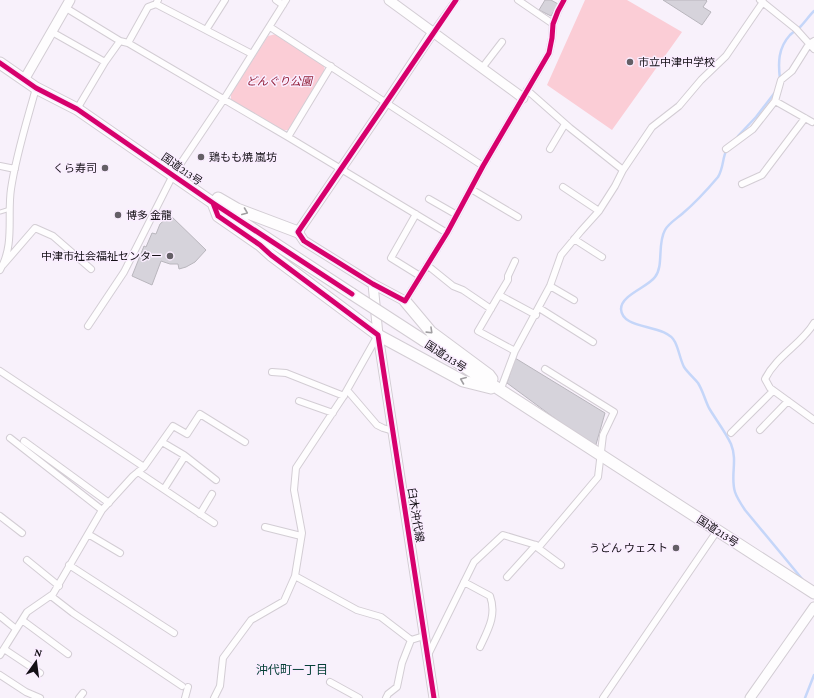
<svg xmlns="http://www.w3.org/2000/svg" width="814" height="698" font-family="'Crimson Pro','Noto Sans JP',serif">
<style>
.green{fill:#fbcdd6}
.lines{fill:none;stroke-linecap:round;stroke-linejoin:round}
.stream{stroke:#c5d6f9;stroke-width:2.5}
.building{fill:#d6d3db;stroke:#b9b6bd}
.lane-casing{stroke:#d3cdd4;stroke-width:5}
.street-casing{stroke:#d3cdd4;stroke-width:8}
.secondary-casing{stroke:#d3cdd4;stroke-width:11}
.highway-casing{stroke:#d3cdd4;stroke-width:13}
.lane{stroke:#fefdfe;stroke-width:3}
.street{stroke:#fefdfe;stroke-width:6}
.secondary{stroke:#fefdfe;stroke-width:9}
.highway{stroke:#fefdfe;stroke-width:11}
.highway-bridge-casing{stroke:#d3cdd4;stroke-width:13;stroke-linecap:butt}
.highway-bridge{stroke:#fefdfe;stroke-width:11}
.cycleway-casing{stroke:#faedff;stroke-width:8}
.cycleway{stroke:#d6006c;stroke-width:5}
.oneway{stroke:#a09ea1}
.poi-dot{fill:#645f66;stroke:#faedff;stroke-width:1.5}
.labels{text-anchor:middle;stroke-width:3;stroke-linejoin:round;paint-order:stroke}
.poi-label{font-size:11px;fill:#141016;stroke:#faedff;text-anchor:start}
.park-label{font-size:11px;font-style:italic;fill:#921f39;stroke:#faedff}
.street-label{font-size:11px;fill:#141016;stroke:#faedff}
.neighbourhood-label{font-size:12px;fill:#054136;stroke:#faedff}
</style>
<rect width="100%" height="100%" fill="#f8f1fb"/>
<path class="green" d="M585 0H627L682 32 612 130 547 85Z
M276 34 324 65 325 73 288 130 281 131 231 101V94L268 36Z"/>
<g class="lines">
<path class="stream" d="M780 79C778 63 778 48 790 35 793 32 797 30 800 27 805 22 809 16 814 11
M738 136 756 117 776 91
M727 149C722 158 724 167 718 177 707 190 695 203 682 214 676 219 668 224 665 230 657 244 664 266 655 277 648 287 621 295 621 309 622 331 666 323 675 342 679 350 680 359 684 367 688 373 694 378 698 383 703 391 705 400 709 408 716 420 725 431 731 444 738 461 730 476 735 492 737 498 741 504 745 510L803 580
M805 698 814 675"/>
</g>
<path class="building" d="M545 0H551L558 4 551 16 539 10Z
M663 0H706L707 1 703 7 711 12 702 25Z
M170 215 206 250 195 262 186 267 179 269 178 264H170L161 261 152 285 132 276 144 246 146 247 152 233 156 234 160 224Z
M515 358 605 413 595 448 507 383Z"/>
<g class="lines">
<g class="lane-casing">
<path id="lane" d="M0 212 10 209"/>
</g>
<g class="street-casing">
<path id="street" d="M276 0 283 5
M518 0 553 24
M760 0 796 29 814 49
M156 4 252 54
M66 8 120 41 128 43 288 137 447 233
M270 27 483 166
M206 30 225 0
M52 32 105 62
M433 32 456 0
M128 43 148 7 156 4 158 0
M482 68 502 42
M527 90 570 128 623 170
M775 101 812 122
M77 109 105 62 120 41
M288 137 331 66
M550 149 565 124
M726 149 753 129 775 101 781 80 792 71 809 44 814 41
M0 166 15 169
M742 184 762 175 805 118
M563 187 599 211
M471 189 518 217
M429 199 457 215
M416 214 391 258 420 276
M574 239 602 257
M3 265 35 228 53 236 91 269
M427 265 453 286 463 290 491 309
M0 270C15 245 7 215 11 189 16 155 27 121 36 88
M550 286 574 300
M499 295 508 280V276L515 261
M405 301 447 233 483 166 549 53 552 38 553 24 558 11 564 0
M539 308 593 342
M814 323C802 344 777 355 765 379L770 388 814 420
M88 326 124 272 173 175 224 99 286 0
M515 351 478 331 499 295 536 315
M0 371 144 467 133 476 102 510 53 594 27 612 0 655
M272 372 286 373 344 396
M347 390 377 425 383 428 393 431
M500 391 515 351 550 286 561 255 581 231 599 211 615 186 623 170 652 127 679 106 701 80 726 56 763 2
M299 401 333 413
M760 430 788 401
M731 433 773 391
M10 438 102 510
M24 441 109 503
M162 442 184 455 216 480
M144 467 173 426 187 434 200 414 245 442
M138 472 214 523
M164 489 185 456
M200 514 212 494
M0 516 22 533
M265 527 301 536
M88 534 120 553
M538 548 561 565
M27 560 59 586
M69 565 174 633
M295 576 357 610 381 617 411 640
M507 577 536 545
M464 582 490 596C497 615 488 630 480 647
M51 596 73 613 182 686
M0 616 16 629
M22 620 68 654
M4 649 40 673
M428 655 474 562 503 535 536 545 538 548 598 477 603 435 614 412 545 369
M0 675 26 692 40 698
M330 682 359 698
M79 698 83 693
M185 698 188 687
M214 698 220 686 223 658 251 620 284 601 295 576 302 533 294 490 296 468 343 397 378 335
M386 698 388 694 397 687 402 663 411 640 424 636
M603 698 717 531"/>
</g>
<g class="secondary-casing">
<path id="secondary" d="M389 0 523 98
M24 80 70 0
M373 284 378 335 434 698
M405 301 373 284 304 241 298 232 386 103 433 32
M750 698 814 607"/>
</g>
<g class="highway-casing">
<path id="highway" d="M0 63 36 88 77 109 213 203 352 294
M218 198 237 209 298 232
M213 203 218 216 260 245 271 255 378 335 463 381 491 388
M405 301 431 332 489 375 492 379
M423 340 814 593"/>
</g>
<use href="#lane" class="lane"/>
<use href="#street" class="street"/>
<use href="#secondary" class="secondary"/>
<use href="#highway" class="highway"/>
<g class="highway-bridge-casing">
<path id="highway-bridge" d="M352 294 423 340"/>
</g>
<use href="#highway-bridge" class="highway-bridge"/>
<g class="cycleway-casing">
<path id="cycleway" d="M456 0 298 232 304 241 373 284 405 301 447 233 483 166 549 53 552 38 553 24 558 11 564 0
M0 63 36 88 77 109 213 203 352 294
M213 203 218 216 260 245 271 255 378 335 434 698"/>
</g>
<use href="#cycleway" class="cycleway"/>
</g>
<defs><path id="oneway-chevron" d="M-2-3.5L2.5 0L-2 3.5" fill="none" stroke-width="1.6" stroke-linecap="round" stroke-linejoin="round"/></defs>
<g class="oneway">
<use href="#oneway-chevron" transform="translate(245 212) rotate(22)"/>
<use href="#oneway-chevron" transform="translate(430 331) rotate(44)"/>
<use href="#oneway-chevron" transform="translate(463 380) rotate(-158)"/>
</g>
<g class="poi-dot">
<circle cx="630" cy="62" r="4"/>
<circle cx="201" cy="157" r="4"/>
<circle cx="105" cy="168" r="4"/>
<circle cx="118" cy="215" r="4"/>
<circle cx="170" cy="256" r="4"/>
<circle cx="676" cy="548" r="4"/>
</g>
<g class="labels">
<g class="poi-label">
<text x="638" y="66">市立中津中学校</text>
<text x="209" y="161">鶏もも焼 嵐坊</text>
<text x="97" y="172" text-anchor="end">くら寿司</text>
<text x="126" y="219">博多 金龍</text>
<text x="162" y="260" text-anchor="end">中津市社会福祉センター</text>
<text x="668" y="552" text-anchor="end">うどん ウェスト</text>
</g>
<g class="park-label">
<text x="279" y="85">どんぐり公園</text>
</g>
<g class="street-label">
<text transform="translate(182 169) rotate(35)" y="4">国道213号</text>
<text transform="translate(446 356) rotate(33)" y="4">国道213号</text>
<text transform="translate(416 515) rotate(81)" y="4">臼木沖代線</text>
<text transform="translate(718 531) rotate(33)" y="4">国道213号</text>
</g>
<g class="neighbourhood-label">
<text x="292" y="674">沖代町一丁目</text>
</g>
</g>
<g transform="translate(36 662) rotate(14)" stroke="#faedff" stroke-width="3" paint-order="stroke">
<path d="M0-3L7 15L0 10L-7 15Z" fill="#141016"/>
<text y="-6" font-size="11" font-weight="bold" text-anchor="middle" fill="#141016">N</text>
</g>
</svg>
